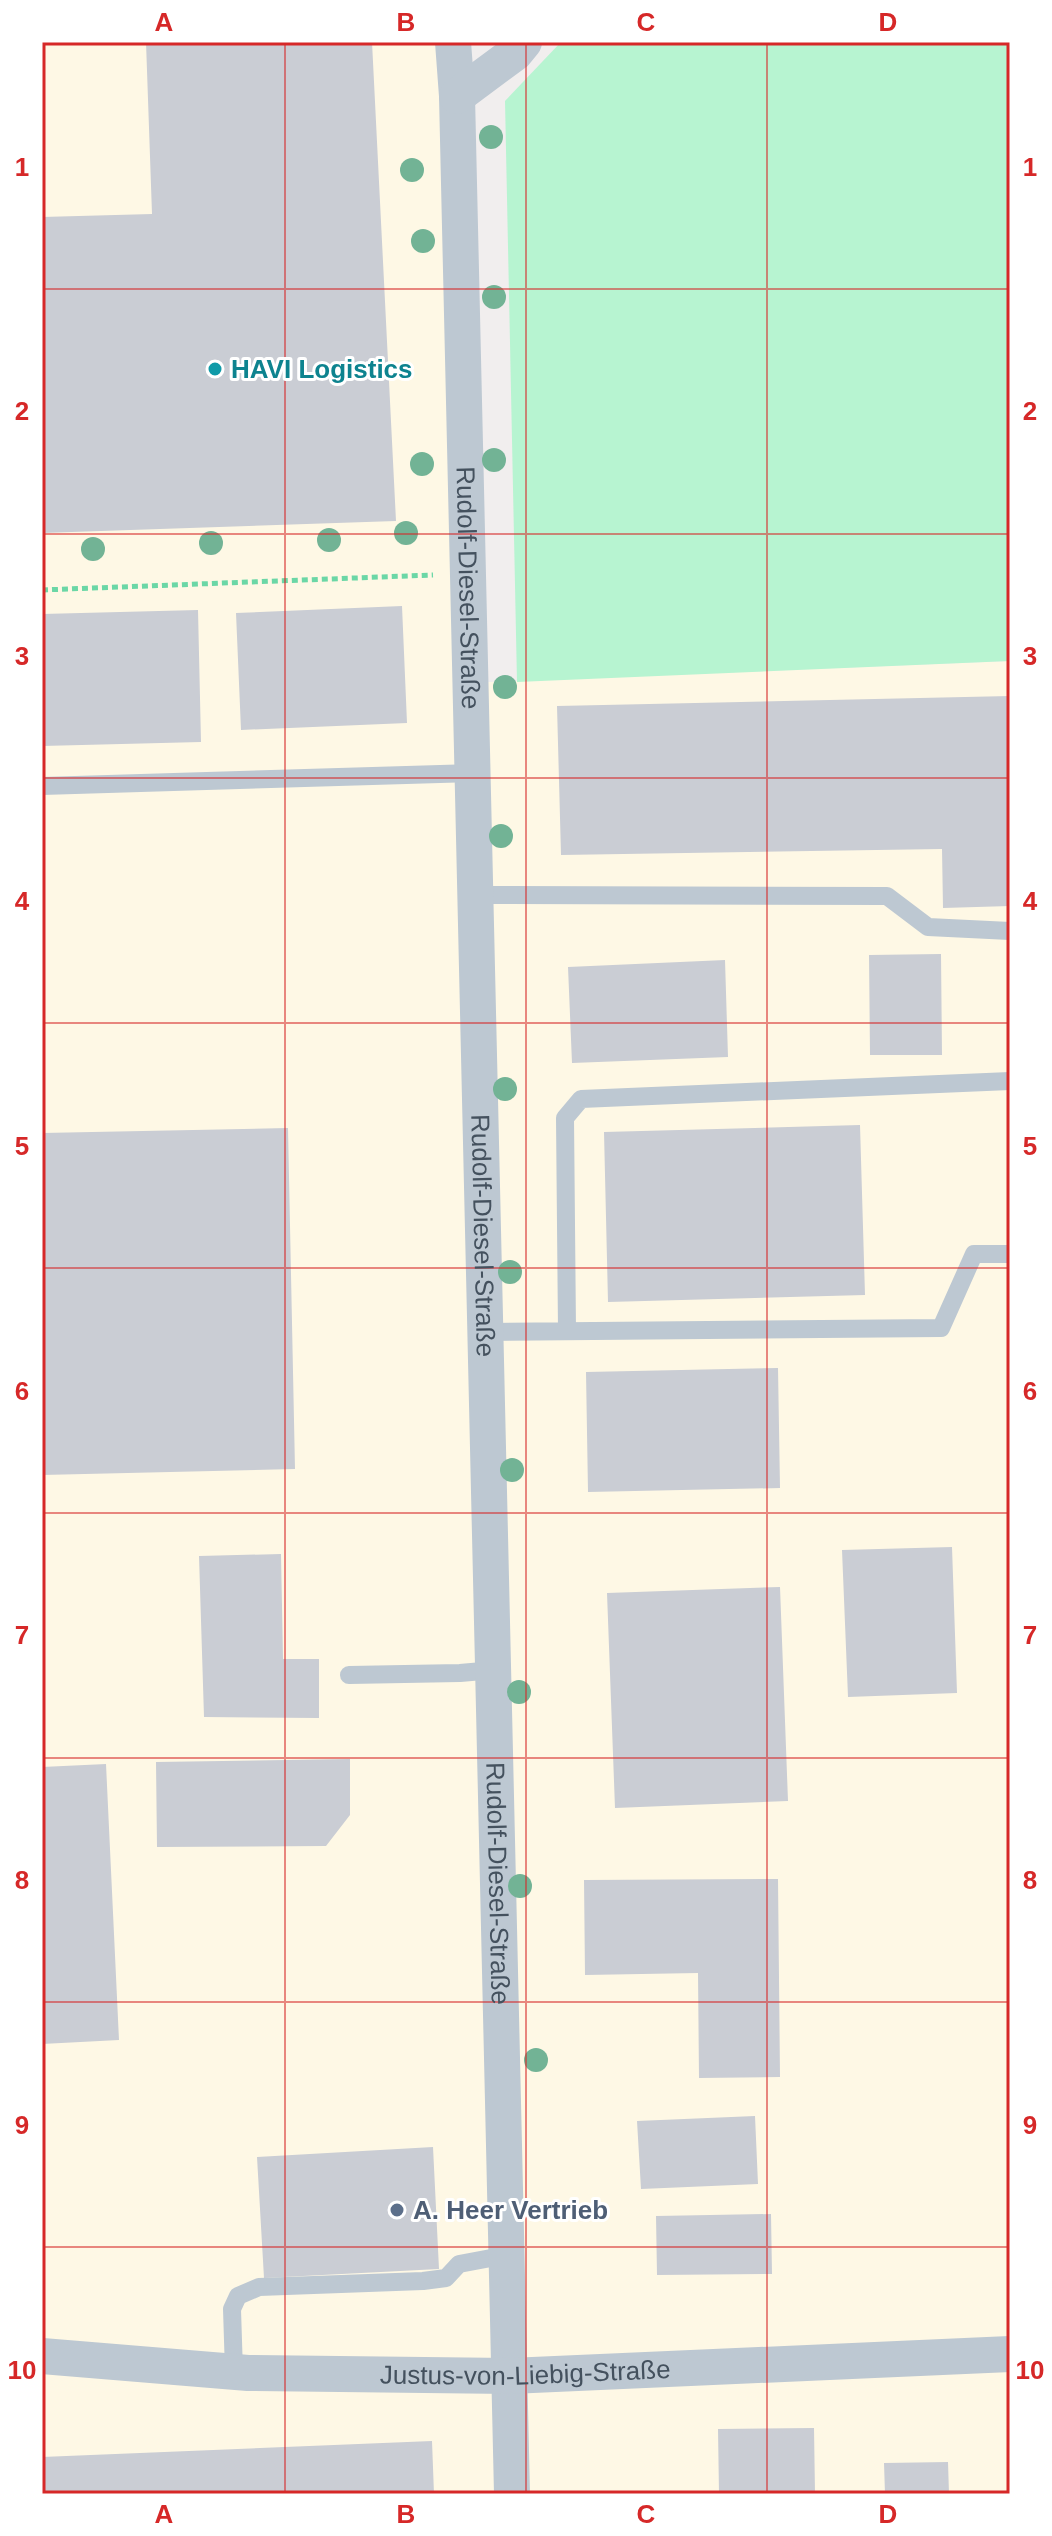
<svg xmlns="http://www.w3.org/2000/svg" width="1052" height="2536" font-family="Arial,sans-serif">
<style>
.commercial{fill:#fef8e5}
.green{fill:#b7f4d1}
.building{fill:#cacdd4}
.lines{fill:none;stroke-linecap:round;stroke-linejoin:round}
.path{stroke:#6bd7a6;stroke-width:5;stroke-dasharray:6 4;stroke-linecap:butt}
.lane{stroke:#bdc8d2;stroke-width:18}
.street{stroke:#bdc8d2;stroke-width:36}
.tree{fill:#72b395}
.grid{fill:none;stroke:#d62828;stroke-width:2;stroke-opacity:0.55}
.culture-dot{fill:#0f9aa8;stroke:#fff;stroke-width:3}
.service-dot{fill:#5c6f8a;stroke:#fff;stroke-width:3}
.labels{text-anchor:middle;stroke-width:6;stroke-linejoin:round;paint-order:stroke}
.culture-label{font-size:26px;font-weight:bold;fill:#0d838f;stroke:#fff;text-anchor:start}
.street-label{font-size:26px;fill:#44515e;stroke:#fff}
.service-label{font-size:26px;font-weight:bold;fill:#4e5e75;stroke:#fff;text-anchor:start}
.neatline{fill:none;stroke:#d62828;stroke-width:3}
.grid-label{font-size:26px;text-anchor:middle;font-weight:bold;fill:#d62828}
</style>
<rect width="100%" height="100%" fill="#f1eeee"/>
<path class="commercial" d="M42 42H440L465 683 1010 661V2494H42Z"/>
<path class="green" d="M561 42H1010V661L517 682 505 101Z"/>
<path class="building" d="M146 42H372L396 521 42 533V217L152 214Z
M402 606 407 723 241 730 236 613Z
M198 610 201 742 42 746V614Z
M1010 696V906L943 908 942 849 561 855 557 706Z
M941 954 942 1055H870L869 955Z
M725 960 728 1057 572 1063 568 967Z
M860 1125 865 1295 608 1302 604 1132Z
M288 1128 295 1469 42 1475V1133Z
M778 1368 780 1488 588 1492 586 1372Z
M952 1547 957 1693 848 1697 842 1550Z
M281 1554 283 1659H319V1718L204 1717 199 1556Z
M780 1587 788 1801 615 1808 607 1593Z
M350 1759V1815L326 1846 157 1847 156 1762Z
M106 1764 119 2040 42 2044V1767Z
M778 1879 780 2077 699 2078 698 1973 585 1975 584 1880Z
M755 2116 758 2184 641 2189 637 2121Z
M433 2147 439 2269 264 2278 257 2157Z
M771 2214 772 2274 657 2275 656 2216Z
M814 2428 815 2494H719L718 2429Z
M432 2441 434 2494H42V2457Z
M948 2462 949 2494H885L884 2463Z"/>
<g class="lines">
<path class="path" d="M42 590 433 575"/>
<path class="lane" d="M42 786 474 773
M476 895 887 896 928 927 1010 931
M567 1330 565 1118 581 1099 1010 1081
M487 1332 941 1328 974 1254H1010
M349 1675 460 1673 494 1670
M234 2372 232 2309 238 2296 259 2287 423 2281 446 2278 459 2264 507 2255"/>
<g class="street">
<path id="s1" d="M453 42 457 96 512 2494"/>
<path d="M457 96 515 53 524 42"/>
<path id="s2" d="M42 2356 248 2373 510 2376 1010 2354"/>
</g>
</g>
<g class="tree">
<circle cx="491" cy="137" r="12"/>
<circle cx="412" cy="170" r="12"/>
<circle cx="423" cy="241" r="12"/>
<circle cx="494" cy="297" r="12"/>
<circle cx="494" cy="460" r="12"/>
<circle cx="422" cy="464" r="12"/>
<circle cx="406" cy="533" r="12"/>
<circle cx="329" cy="540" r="12"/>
<circle cx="211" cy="543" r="12"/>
<circle cx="93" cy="549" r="12"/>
<circle cx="505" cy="687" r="12"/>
<circle cx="501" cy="836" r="12"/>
<circle cx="505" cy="1089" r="12"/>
<circle cx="510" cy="1272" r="12"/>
<circle cx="512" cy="1470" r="12"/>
<circle cx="519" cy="1692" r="12"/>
<circle cx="520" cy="1886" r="12"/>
<circle cx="536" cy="2060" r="12"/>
</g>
<path class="grid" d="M285 42V2494M526 42V2494M767 42V2494M42 289H1010M42 534H1010M42 778H1010M42 1023H1010M42 1268H1010M42 1513H1010M42 1758H1010M42 2002H1010M42 2247H1010"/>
<circle class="culture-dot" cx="215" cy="369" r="8"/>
<circle class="service-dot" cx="397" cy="2210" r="8"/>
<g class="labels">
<g class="culture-label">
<text x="231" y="378">HAVI Logistics</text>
</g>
<g class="street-label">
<text dy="9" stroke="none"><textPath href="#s1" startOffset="546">Rudolf-Diesel-Straße</textPath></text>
<text dy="9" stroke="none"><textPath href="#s1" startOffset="1194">Rudolf-Diesel-Straße</textPath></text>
<text dy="9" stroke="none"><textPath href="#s1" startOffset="1842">Rudolf-Diesel-Straße</textPath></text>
<text dy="9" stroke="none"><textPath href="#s2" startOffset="484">Justus-von-Liebig-Straße</textPath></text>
</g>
<g class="service-label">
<text x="413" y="2219">A. Heer Vertrieb</text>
</g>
</g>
<rect width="1052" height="2536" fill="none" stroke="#ffffff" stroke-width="88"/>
<rect x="44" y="44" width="964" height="2448" class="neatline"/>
<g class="grid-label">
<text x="164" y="31">A</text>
<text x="406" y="31">B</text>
<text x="646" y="31">C</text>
<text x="888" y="31">D</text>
<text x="22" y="176">1</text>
<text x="1030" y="176">1</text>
<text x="22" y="420">2</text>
<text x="1030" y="420">2</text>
<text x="22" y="665">3</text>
<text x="1030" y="665">3</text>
<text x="22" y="910">4</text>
<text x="1030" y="910">4</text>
<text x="22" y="1155">5</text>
<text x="1030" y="1155">5</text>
<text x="22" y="1400">6</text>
<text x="1030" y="1400">6</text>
<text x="22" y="1644">7</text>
<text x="1030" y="1644">7</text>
<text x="22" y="1889">8</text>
<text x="1030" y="1889">8</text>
<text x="22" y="2134">9</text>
<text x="1030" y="2134">9</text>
<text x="22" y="2379">10</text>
<text x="1030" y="2379">10</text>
<text x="164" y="2523">A</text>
<text x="406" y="2523">B</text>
<text x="646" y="2523">C</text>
<text x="888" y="2523">D</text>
</g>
</svg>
